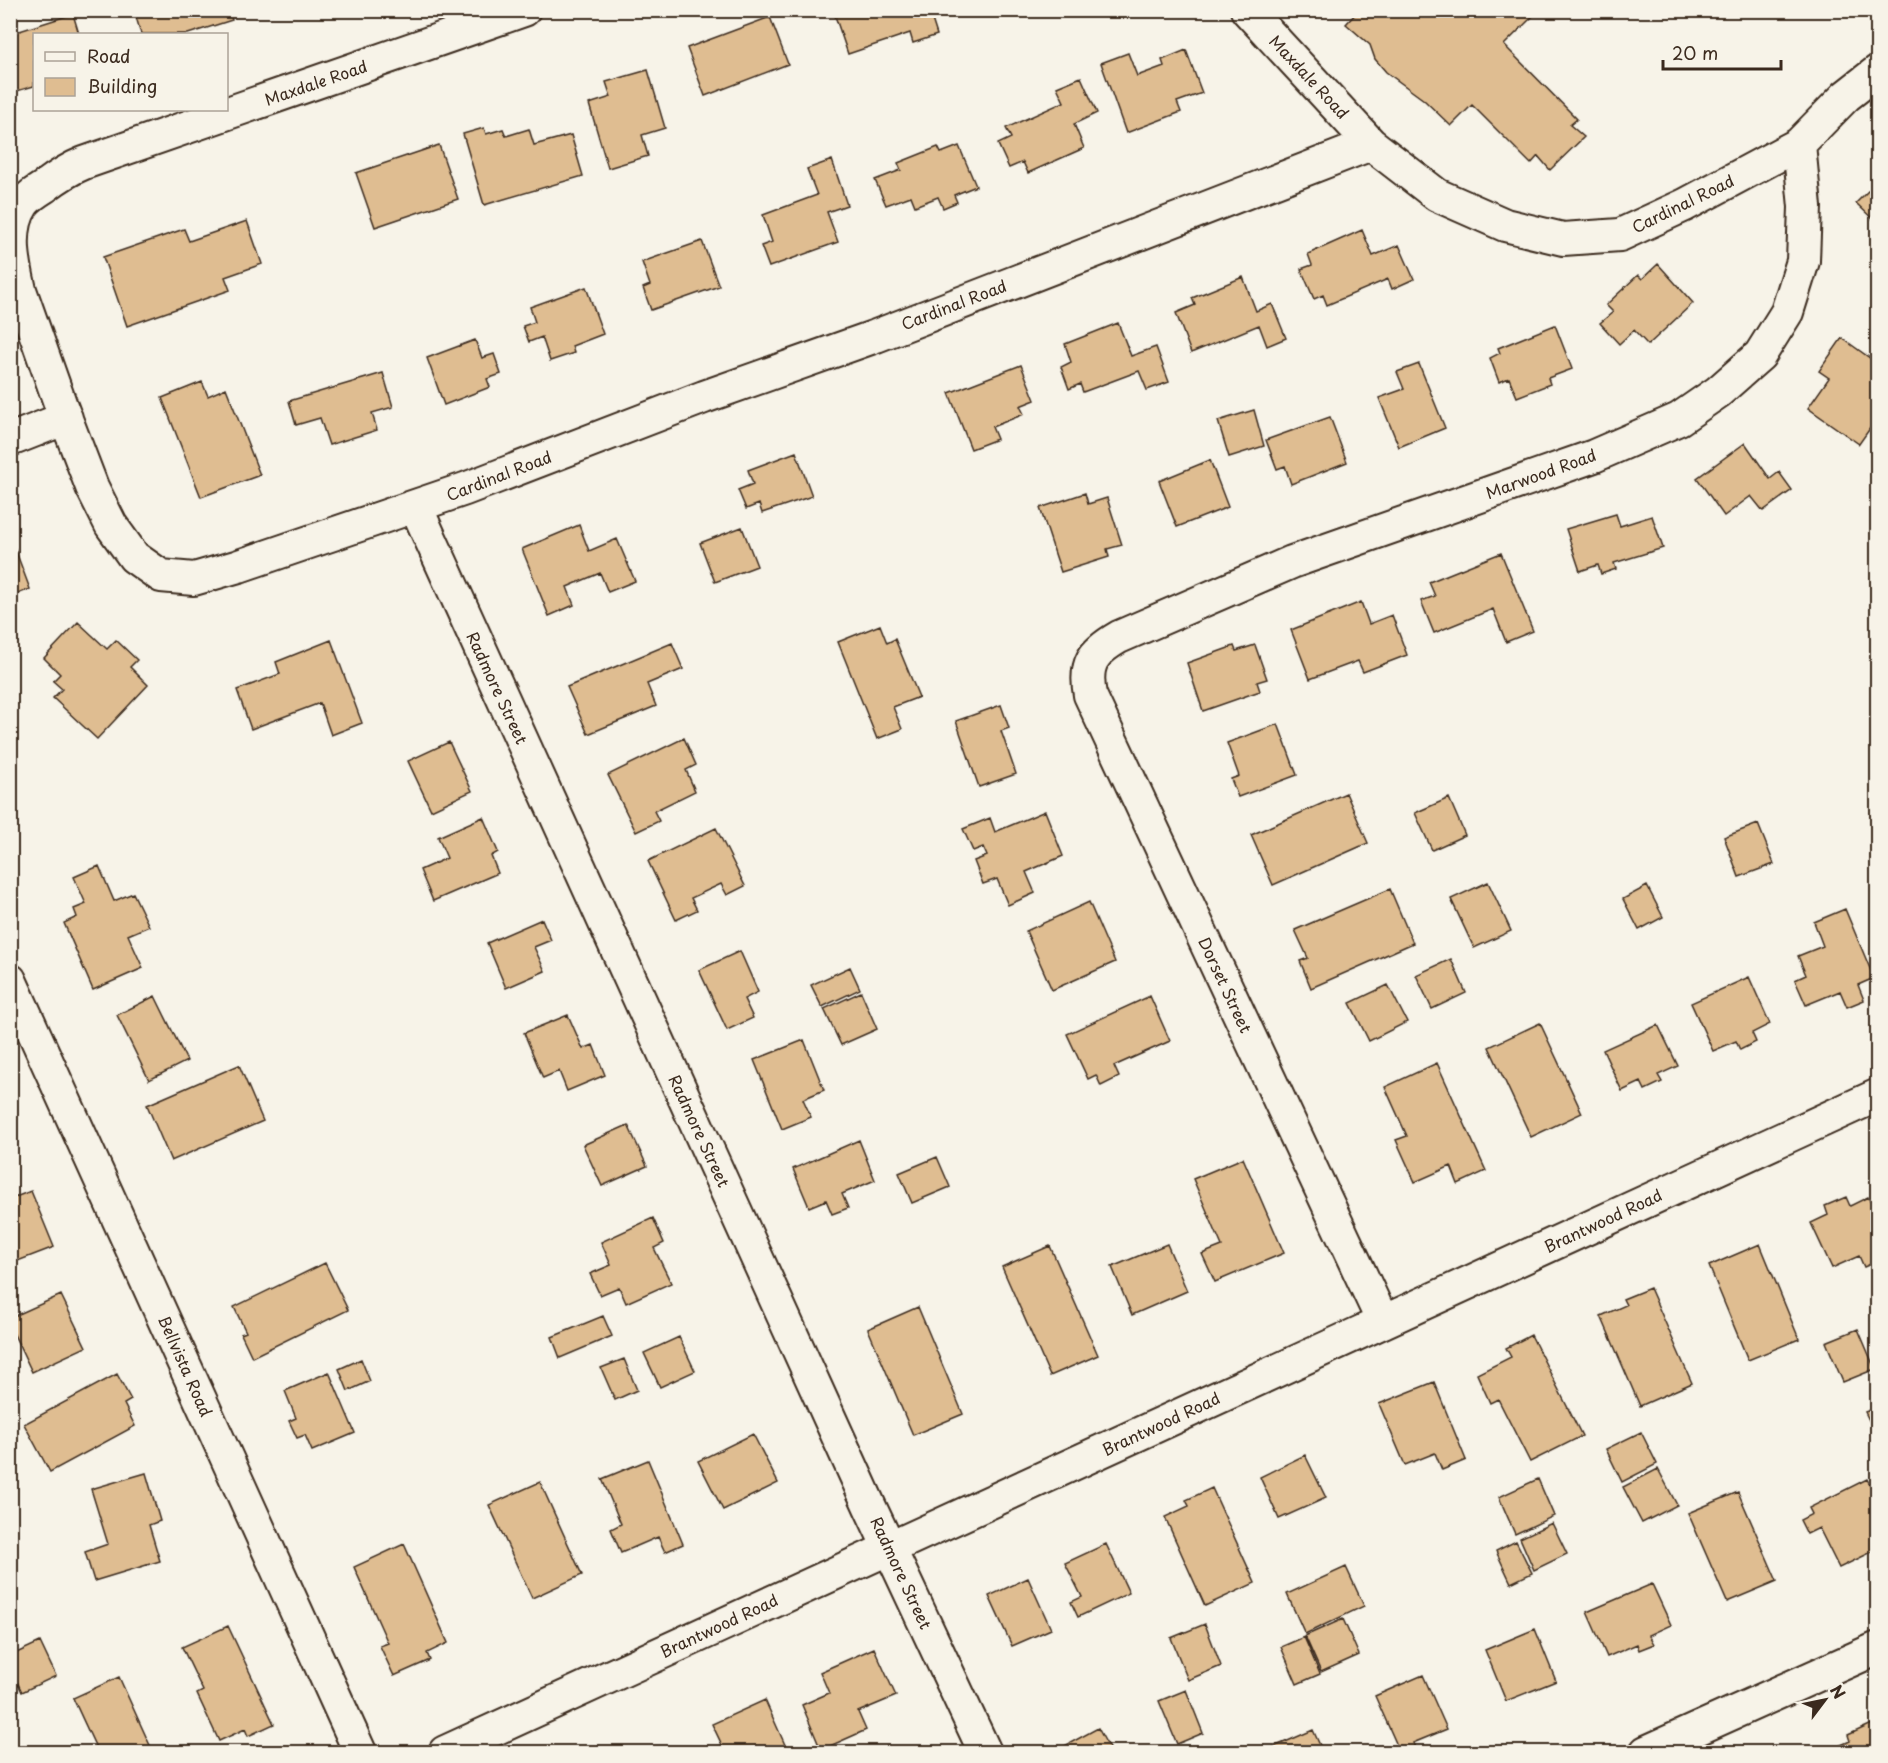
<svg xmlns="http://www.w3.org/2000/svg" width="1888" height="1763" font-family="'Playpen Sans',sans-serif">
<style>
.building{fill:#dfbd91;stroke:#3b2a1e;stroke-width:1.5}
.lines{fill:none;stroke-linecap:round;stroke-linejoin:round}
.street-casing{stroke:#3b2a1e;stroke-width:36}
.street{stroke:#f7f3e8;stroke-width:32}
.labels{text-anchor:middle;stroke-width:5;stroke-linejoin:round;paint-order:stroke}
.street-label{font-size:16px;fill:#3b2a1e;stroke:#f7f3e8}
</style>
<rect width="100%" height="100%" fill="#f7f3e8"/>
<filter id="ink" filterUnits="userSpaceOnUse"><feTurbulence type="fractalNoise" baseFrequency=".0167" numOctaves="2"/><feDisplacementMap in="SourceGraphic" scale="12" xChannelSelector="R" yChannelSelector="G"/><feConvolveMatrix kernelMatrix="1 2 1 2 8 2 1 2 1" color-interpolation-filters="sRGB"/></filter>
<g filter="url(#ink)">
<path class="building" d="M134 10H229L232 20 188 34H141Z
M833 10H929L937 35 913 43 910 33 848 54Z
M1359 10H1539L1504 45 1577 119 1570 125 1584 137 1550 170 1538 156 1531 164 1472 105 1451 126 1424 100 1386 72 1375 59 1370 45 1346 24Z
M73 14 79 34H34V86L10 93V34Z
M770 17 788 64 705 96 687 48Z
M1186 50 1202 93 1177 102 1181 112 1126 133 1101 63 1128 53 1137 76 1164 66 1162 60Z
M648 70 665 128 642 135 648 156 608 168 589 104 611 97 606 82Z
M1081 77 1097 113 1074 124 1084 148 1028 173 1023 162 1009 168 998 144 1011 138 1006 128 1064 102 1057 87Z
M484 128 486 134 503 129 506 136 529 129 534 145 571 135 583 176 484 205 463 134Z
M439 145 458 199 375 227 356 173Z
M959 146 976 186 954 195 957 202 943 208 938 197 915 206 911 196 886 205 875 180 901 170 898 163 938 147 941 153Z
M832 160 847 205 827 212 838 242 769 267 761 246 772 242 763 215 817 195 807 169Z
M1878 181V224L1856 203Z
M247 221 262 264 225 277 230 290 127 326 103 257 184 229 189 241Z
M1362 230 1373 256 1399 245 1414 279 1392 289 1388 279 1327 305 1323 295 1314 299 1301 269 1312 265 1308 254Z
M702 241 719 286 651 310 643 288 650 285 642 262Z
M1658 264 1693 303 1648 345 1634 330 1619 344 1600 323 1613 312 1606 305 1638 275 1642 279Z
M1243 277 1256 311 1272 304 1286 338 1267 346 1259 325 1191 353 1176 313 1195 305 1192 298Z
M586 287 603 334 572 346 574 353 550 361 542 337 529 342 523 326 535 322 530 307Z
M1118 323 1131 356 1156 347 1169 382 1147 390 1139 371 1083 392 1080 384 1069 389 1061 367 1071 362 1065 344Z
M1555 325 1572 369 1548 378 1550 384 1517 397 1509 378 1499 382 1490 358 1500 353 1498 348Z
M1842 338 1878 364V417L1859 444 1808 408 1829 378 1819 371Z
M475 340 482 358 494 354 501 374 487 379 490 387 444 405 427 358Z
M1419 364 1445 428 1399 447 1379 398 1404 389 1397 372Z
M1021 365 1035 400 1020 406 1024 414 992 427 997 439 971 449 949 393Z
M383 373 393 407 372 413 377 430 329 445 320 418 296 425 289 401Z
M202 382 208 396 226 388 260 475 201 497 162 398Z
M1254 410 1264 446 1229 457 1218 421Z
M1330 417 1347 462 1291 484 1285 466 1277 469 1266 440Z
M1745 443 1770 479 1779 472 1792 490 1763 511 1751 496 1724 516 1697 478Z
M796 452 812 496 762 513 759 504 746 509 738 490 753 484 748 470Z
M1210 460 1228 507 1177 527 1159 481Z
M1085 493 1088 504 1107 498 1122 545 1107 549 1109 557 1061 572 1040 508Z
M1616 514 1620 526 1652 516 1663 548 1614 563 1616 569 1601 574 1598 565 1580 571 1566 529Z
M579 525 589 551 617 539 635 581 608 592 600 573 567 587 574 605 549 616 522 549Z
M742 527 757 566 715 582 700 543Z
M12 541 30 589 10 597V542Z
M1501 553 1533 631 1506 642 1493 609 1434 633 1421 601 1435 596 1429 582Z
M1361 602 1369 624 1392 615 1407 655 1363 672 1358 661 1310 679 1291 630Z
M78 622 107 649 116 640 137 660 130 667 148 685 97 739 53 698 62 689 53 681 60 674 44 658Z
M880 625 887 643 895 639 919 697 893 707 902 729 877 739 838 642Z
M331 640 362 723 331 735 320 703 251 729 237 690 280 674 276 662Z
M672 643 683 669 647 684 656 706 588 734 567 687Z
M1255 645 1267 679 1257 682 1260 691 1203 711 1187 663 1234 646 1236 651Z
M1001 705 1009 728 1001 731 1016 774 979 787 956 721Z
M1278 724 1297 775 1238 797 1231 779 1239 776 1227 743Z
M684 738 696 765 686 770 695 791 654 811 659 821 636 832 608 775Z
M449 742 472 791 431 810 408 761Z
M1346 793 1368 843 1273 885 1251 835Z
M1449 798 1465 835 1432 850 1415 813Z
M1045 811 1063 856 1026 872 1035 893 1008 905 997 879 983 884 974 861 987 856 983 847 973 851 963 829 990 818 995 832Z
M483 817 498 852 491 856 498 873 433 901 420 870 447 858 438 837Z
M1758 824 1774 864 1739 877 1724 837Z
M716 828 745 886 727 895 721 884 691 898 697 910 676 920 648 861Z
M99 866 114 901 133 893 149 926 128 935 143 968 93 990 64 923 77 917 74 909 86 904 74 877Z
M1488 882 1511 931 1474 948 1451 899Z
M1647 886 1663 917 1639 930 1623 899Z
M1390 889 1413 943 1311 988 1300 961 1308 958 1295 930Z
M1089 902 1115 962 1052 990 1026 931Z
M1845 909 1874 978 1858 985 1864 1000 1847 1007 1840 991 1806 1005 1795 980 1806 975 1798 956 1823 946 1814 922Z
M542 919 551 940 534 947 545 971 506 988 487 943Z
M740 951 758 992 744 999 753 1018 727 1030 699 970Z
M1451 959 1466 993 1432 1009 1416 975Z
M850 967 860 989 822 1007 811 985Z
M1749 977 1770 1024 1752 1033 1756 1042 1740 1050 1736 1041 1713 1051 1691 1003Z
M1388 985 1407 1022 1369 1041 1350 1003Z
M861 992 877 1029 841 1045 824 1009Z
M155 996 187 1061 149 1080 117 1015Z
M1150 996 1170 1041 1114 1066 1119 1077 1101 1086 1096 1075 1088 1079 1067 1034Z
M568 1015 583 1049 593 1045 605 1075 567 1091 559 1071 543 1078 524 1033Z
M1540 1023 1582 1113 1531 1137 1489 1047Z
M1658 1025 1678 1066 1658 1075 1662 1082 1645 1090 1641 1082 1622 1091 1603 1050Z
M804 1040 824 1090 803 1099 811 1117 782 1129 754 1060Z
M1437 1063 1486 1171 1458 1184 1451 1166 1415 1182 1396 1140 1407 1136 1385 1087Z
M239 1065 263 1121 171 1161 147 1105Z
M628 1125 647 1166 602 1186 583 1145Z
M859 1140 875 1180 842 1194 848 1208 832 1214 826 1200 809 1207 793 1169Z
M937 1157 950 1187 912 1203 899 1173Z
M1243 1158 1284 1253 1215 1282 1202 1254 1222 1246 1193 1179Z
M31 1191 54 1247 10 1264V1199Z
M1846 1197 1850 1206 1868 1197 1878 1217V1261L1864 1267 1859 1256 1832 1268 1811 1223 1828 1215 1825 1206Z
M653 1218 664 1243 654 1248 671 1283 626 1303 619 1287 600 1295 590 1274 611 1265 601 1242Z
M1167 1244 1187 1291 1132 1315 1112 1267Z
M1760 1244 1799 1339 1748 1360 1709 1266Z
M1050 1246 1098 1355 1050 1376 1002 1267Z
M325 1263 348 1310 252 1357 241 1334 246 1332 234 1307Z
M1650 1288 1692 1383 1640 1406 1601 1316 1626 1305 1623 1299Z
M61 1295 86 1347 32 1372 10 1326V1318Z
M918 1307 963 1414 913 1435 868 1329Z
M603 1316 612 1336 560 1358 552 1337Z
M1858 1329 1875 1369 1843 1382 1826 1342Z
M1531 1335 1582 1436 1530 1462 1498 1399 1490 1403 1477 1374 1511 1357 1506 1348Z
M679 1337 695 1371 660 1387 644 1353Z
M361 1359 370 1381 348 1391 339 1369Z
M624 1359 637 1390 615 1400 601 1368Z
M329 1372 355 1433 312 1451 305 1435 297 1438 289 1421 296 1418 285 1391Z
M117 1374 131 1400 124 1404 135 1426 50 1472 24 1424Z
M1434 1382 1466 1460 1442 1470 1435 1453 1405 1465 1379 1404Z
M1878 1407V1439L1865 1412Z
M1641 1432 1657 1464 1622 1482 1606 1449Z
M753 1434 778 1483 723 1510 698 1461Z
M1305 1455 1326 1498 1279 1519 1260 1477Z
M648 1460 683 1544 665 1552 658 1537 621 1553 611 1529 621 1524 602 1479Z
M1658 1469 1677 1505 1642 1523 1623 1487Z
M146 1473 160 1521 149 1525 160 1561 94 1581 85 1552 108 1544 91 1489Z
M1538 1479 1554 1516 1515 1534 1499 1497Z
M1867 1479 1878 1499V1549L1839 1568 1819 1528 1807 1534 1800 1520 1812 1514 1809 1508Z
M540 1482 582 1575 532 1598 489 1505Z
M1212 1488 1255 1583 1205 1606 1165 1517 1189 1506 1186 1500Z
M1738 1492 1777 1581 1727 1602 1688 1513Z
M1552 1523 1567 1554 1534 1570 1520 1538Z
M1516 1541 1532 1573 1511 1583 1496 1551Z
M404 1544 448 1643 427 1653 430 1660 394 1676 380 1646 388 1643 354 1567Z
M1106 1544 1129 1593 1078 1617 1071 1602 1082 1597 1065 1563Z
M1346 1567 1364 1606 1305 1634 1287 1594Z
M1028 1578 1051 1629 1012 1646 989 1596Z
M1652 1584 1671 1625 1649 1635 1654 1644 1639 1650 1637 1644 1607 1657 1587 1612Z
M1343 1619 1359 1655 1321 1672 1305 1636Z
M1205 1624 1221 1666 1188 1680 1171 1638Z
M228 1626 274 1724 248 1736 245 1729 219 1741 197 1694 203 1691 182 1647Z
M1535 1629 1556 1681 1506 1701 1485 1650Z
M1304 1637 1320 1674 1297 1684 1281 1647Z
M40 1642 56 1676 22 1692 10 1667V1656Z
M874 1648 896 1696 858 1712 866 1730 821 1750 802 1705 829 1693 820 1672Z
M1423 1675 1447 1729 1413 1743 1417 1752H1400L1375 1696Z
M119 1677 153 1752H98L73 1698Z
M1186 1690 1203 1733 1177 1744 1159 1701Z
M765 1700 786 1747 774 1752H707L722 1745 712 1724Z
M1872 1724 1878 1736V1752H1825L1850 1741 1848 1735Z
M1098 1728 1111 1752H1064L1061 1748Z
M1313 1730 1323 1752H1262Z"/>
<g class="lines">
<g class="street-casing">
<path id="street" d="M524 10 84 163C69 169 57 177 44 187 36 192 28 197 23 204 6 229 14 264 20 290L61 406 92 487 111 525 134 557 161 576 194 579 239 566 465 489 704 397 876 336 1371 144 1437 195 1505 225 1563 239 1620 235 1685 205 1799 144 1846 96 1878 71
M1247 10 1371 144
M10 440 66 418
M416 507 870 1507 985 1752
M10 980 360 1752
M1383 1322 1090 695C1084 663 1093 652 1119 637L1292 562 1594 456 1679 419 1718 392 1760 355 1787 312 1803 261 1805 207 1799 144
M445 1752 1878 1095
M1646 1752 1878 1648"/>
</g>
<use href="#street" class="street"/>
</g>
</g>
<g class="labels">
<g class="street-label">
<text transform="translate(1309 77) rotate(47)" y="6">Maxdale Road</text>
<text transform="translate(316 83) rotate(-19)" y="6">Maxdale Road</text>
<text transform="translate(1683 204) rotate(-26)" y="6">Cardinal Road</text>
<text transform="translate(954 305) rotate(-21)" y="6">Cardinal Road</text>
<text transform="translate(1541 474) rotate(-20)" y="6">Marwood Road</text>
<text transform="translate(499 476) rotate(-21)" y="6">Cardinal Road</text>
<text transform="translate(497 688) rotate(65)" y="6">Radmore Street</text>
<text transform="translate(1225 985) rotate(65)" y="6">Dorset Street</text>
<text transform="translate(699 1131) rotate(65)" y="6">Radmore Street</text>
<text transform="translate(1603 1221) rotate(-25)" y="6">Brantwood Road</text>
<text transform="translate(185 1366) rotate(66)" y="6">Bellvista Road</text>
<text transform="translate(1161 1424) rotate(-25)" y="6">Brantwood Road</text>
<text transform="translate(901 1573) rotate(65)" y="6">Radmore Street</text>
<text transform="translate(719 1626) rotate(-25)" y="6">Brantwood Road</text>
</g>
</g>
<rect width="1888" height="1763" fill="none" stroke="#f7f3e8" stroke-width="36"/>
<rect x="18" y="18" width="1852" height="1727" fill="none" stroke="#3b2a1e" stroke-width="2" filter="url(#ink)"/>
<rect x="33" y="33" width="195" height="78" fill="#f7f3e8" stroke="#aca397" stroke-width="1.5"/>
<rect x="45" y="52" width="30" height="9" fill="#f7f3e8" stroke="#aca397" stroke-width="1.5"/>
<text x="87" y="63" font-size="18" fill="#3b2a1e">Road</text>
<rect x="45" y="78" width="30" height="18" fill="#dfbd91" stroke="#aca397" stroke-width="1.5"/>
<text x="87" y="93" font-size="18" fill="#3b2a1e">Building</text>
<g transform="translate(1825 1700) rotate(58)" stroke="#f7f3e8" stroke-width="4.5" paint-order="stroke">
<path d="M0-4.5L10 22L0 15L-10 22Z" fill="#3b2a1e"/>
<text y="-9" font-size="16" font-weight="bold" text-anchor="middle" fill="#3b2a1e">N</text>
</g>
<path d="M1663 60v9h118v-9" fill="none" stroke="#3b2a1e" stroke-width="3"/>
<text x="1672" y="60" font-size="18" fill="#3b2a1e" stroke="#f7f3e8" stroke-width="4.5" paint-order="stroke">20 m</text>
</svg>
